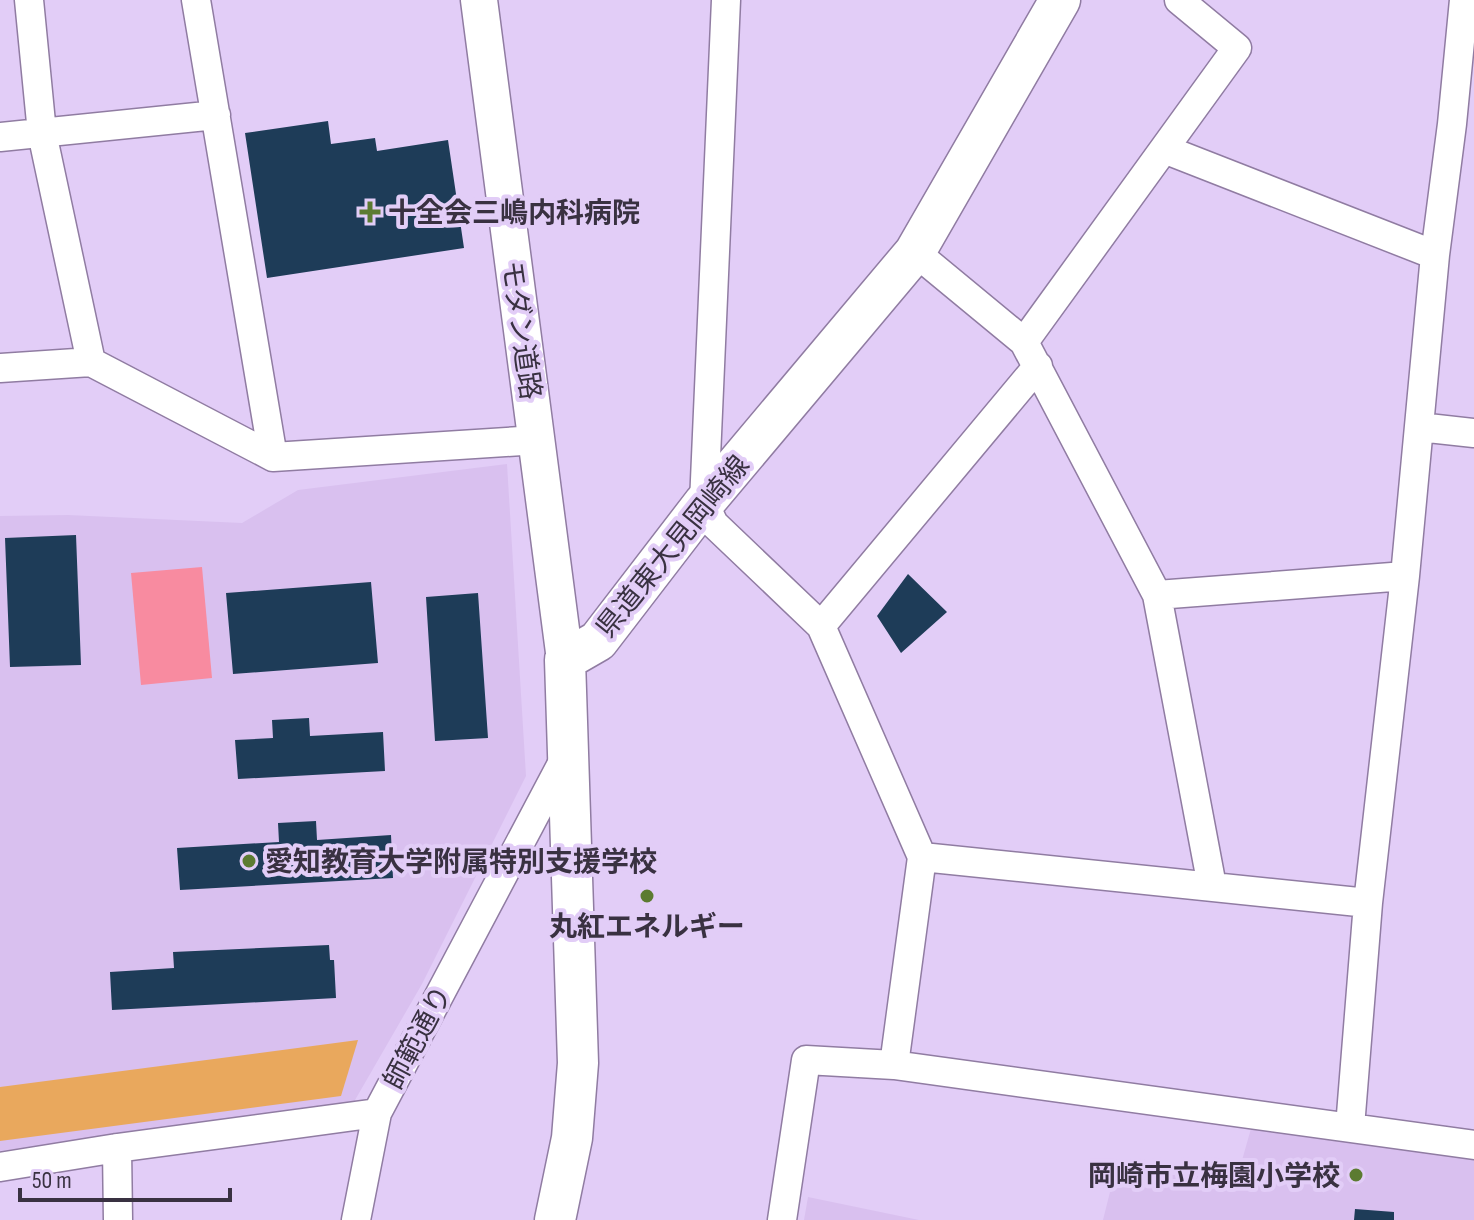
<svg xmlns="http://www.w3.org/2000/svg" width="1474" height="1220" font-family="'Sofia Sans Condensed','Noto Sans JP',sans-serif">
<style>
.built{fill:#d9c0ef}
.green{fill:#e9a85d}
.water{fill:#f88ba0}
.building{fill:#1e3c58}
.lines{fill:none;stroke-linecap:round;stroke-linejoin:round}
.minor-casing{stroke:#907ca2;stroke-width:31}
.tertiary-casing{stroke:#907ca2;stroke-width:39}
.secondary-casing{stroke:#907ca2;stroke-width:43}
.minor{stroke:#fff;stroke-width:28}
.tertiary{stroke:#fff;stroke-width:36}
.secondary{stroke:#fff;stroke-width:40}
.poi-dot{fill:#5c7b31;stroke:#e2cdf7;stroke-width:3}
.labels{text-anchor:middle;stroke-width:8;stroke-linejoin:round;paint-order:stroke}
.poi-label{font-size:28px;font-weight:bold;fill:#393141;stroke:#e2cdf7;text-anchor:start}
.street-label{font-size:28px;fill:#393141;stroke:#e2cdf7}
</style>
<rect width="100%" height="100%" fill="#e2cdf7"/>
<path class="built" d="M507 464 526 776 422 984 351 1107 0 1151V516L68 515 242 523 298 490Z
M1252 1125 1474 1153V1220H1103L1115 1172 1237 1178Z
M808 1197 919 1220H804Z"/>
<path class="green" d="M358 1040 341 1096 0 1141V1087Z"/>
<path class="water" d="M202 567 212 678 141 685 131 573Z"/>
<path class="building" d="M328 121 331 144 375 138 377 151 448 140 464 248 267 278 245 133Z
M76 535 81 665 10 667 5 538Z
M908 574 947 612 901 653 877 616Z
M371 582 378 663 233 674 226 593Z
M478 593 488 738 435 741 426 597Z
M309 718 310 736 383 732 385 771 238 779 235 740 273 738 272 720Z
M316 821 317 840 391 835 393 878 180 890 177 848 279 842 278 823Z
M329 945 330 960H334L336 998 112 1010 110 972 174 968 173 952Z
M1355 1209 1394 1212V1220H1354Z"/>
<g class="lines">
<g class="minor-casing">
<path id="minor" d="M29 0 42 133 91 362
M196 0 273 457
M726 0 704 503 714 524 821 626 922 857 894 1065
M0 137 216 115
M1164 149 1435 255
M915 252 1024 342 1157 595 1212 886
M1024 342 1237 48 1179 0
M0 368 91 362 273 457 537 440
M1419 427 1474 433
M1157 595 1405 576
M821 626 1038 366
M922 857 1368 903
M1350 1127 1368 903 1405 576 1435 255 1452 124 1464 0
M117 1148 118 1220
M0 1167 117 1148 377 1113
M356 1220 377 1113 566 756
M782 1220 806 1060 894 1065 1474 1145"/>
</g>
<g class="tertiary-casing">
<path id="tertiary" d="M479 0 565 660"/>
</g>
<g class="secondary-casing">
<path id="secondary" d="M555 1220 572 1138 578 1063 565 660 598 641 704 503 915 252 1060 0"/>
</g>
<use href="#minor" class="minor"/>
<use href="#tertiary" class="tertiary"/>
<use href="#secondary" class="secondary"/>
</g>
<g class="poi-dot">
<path d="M366 200h8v8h8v8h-8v8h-8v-8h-8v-8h8z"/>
<circle cx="249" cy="861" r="8"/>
<circle cx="647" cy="896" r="8"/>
<circle cx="1356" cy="1175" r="8"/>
</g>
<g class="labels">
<g class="poi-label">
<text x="388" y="222">十全会三嶋内科病院</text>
<text x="265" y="871">愛知教育大学附属特別支援学校</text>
<text x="647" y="936" text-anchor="middle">丸紅エネルギー</text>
<text x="1340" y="1185" text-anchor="end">岡崎市立梅園小学校</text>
</g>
<g class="street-label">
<text transform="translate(522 330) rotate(82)" y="10">モダン道路</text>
<text transform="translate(672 546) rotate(-51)" y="10">県道東大見岡崎線</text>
<text transform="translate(417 1037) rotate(-62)" y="10">師範通り</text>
</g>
</g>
<path d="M20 1188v12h210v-12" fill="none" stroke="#393141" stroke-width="4"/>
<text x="32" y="1188" font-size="24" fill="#393141" stroke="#e2cdf7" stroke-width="6" paint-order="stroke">50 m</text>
</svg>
